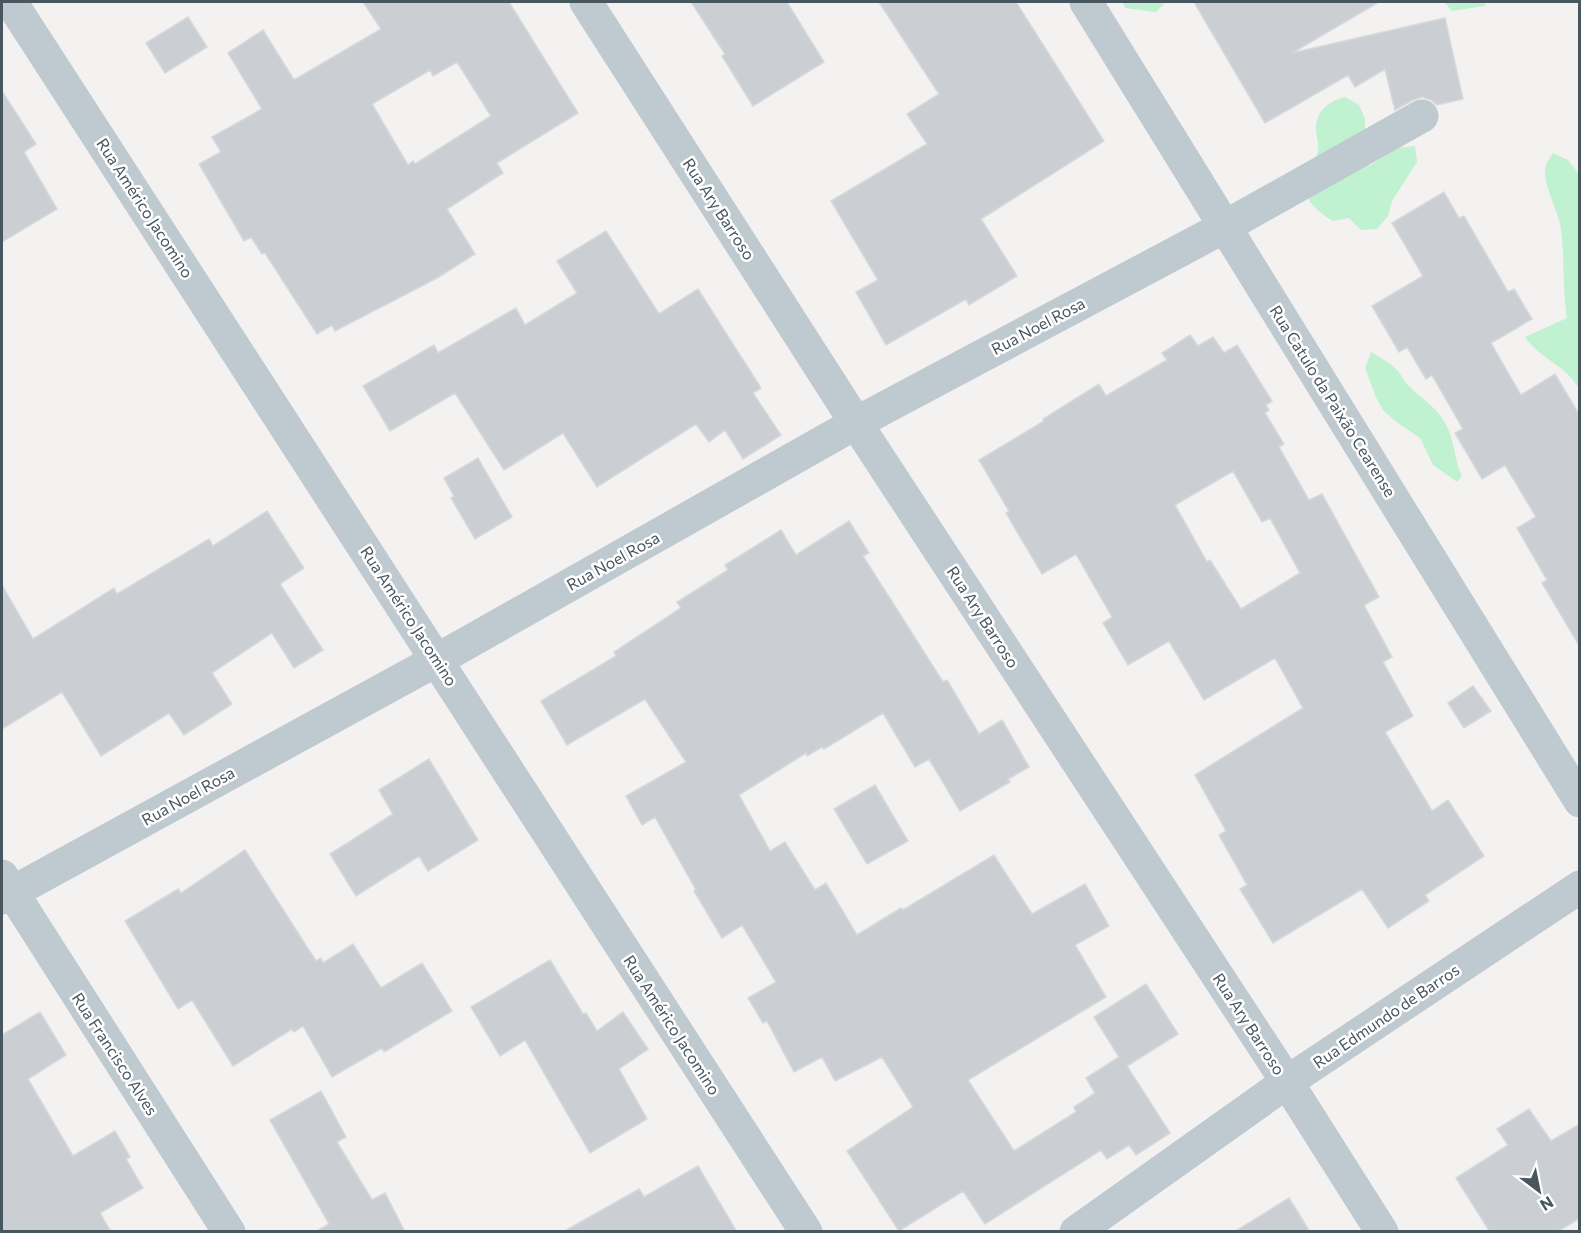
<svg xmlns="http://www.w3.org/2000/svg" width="1581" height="1233" font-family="Commissioner,sans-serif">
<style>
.green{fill:#c0f1d0}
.building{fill:#cbcfd4;stroke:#d5d8dd;stroke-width:1.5;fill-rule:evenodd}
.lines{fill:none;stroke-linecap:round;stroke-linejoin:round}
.minor{stroke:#bfc9d0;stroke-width:33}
.labels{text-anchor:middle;stroke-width:5;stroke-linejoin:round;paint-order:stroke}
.street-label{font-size:16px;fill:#48565f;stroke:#fff}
</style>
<rect width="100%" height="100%" fill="#f4f1f1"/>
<path class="green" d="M1123 2H1166L1156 12 1125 8Z
M1444 2H1485V6L1452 11Z
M1345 97 1359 105 1365 119V152L1369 166 1397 148 1415 146 1417 162 1392 201 1388 216 1377 229 1361 230 1349 218 1333 221C1321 214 1301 199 1306 182 1309 171 1317 162 1318 151 1319 144 1316 135 1316 128 1316 110 1330 101 1345 97Z
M1553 153 1568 160 1579 174V389C1565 364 1541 360 1525 337L1567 318C1562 288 1565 259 1561 229 1558 209 1545 191 1545 170 1545 164 1550 158 1553 153Z
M1371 352C1381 358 1391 363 1398 371 1402 376 1404 382 1409 386 1424 401 1441 410 1449 431 1455 446 1455 462 1462 476L1457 482 1433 465 1420 438 1395 421 1383 410 1376 397 1365 368Z"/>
<path class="building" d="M363 2H509L578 113 497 163 503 173 447 209 475 254 437 278 335 331 332 325 317 334 265 253 262 254 251 237 244 241 199 164 221 152 212 137 262 109 228 53 263 30 294 80 381 29ZM457 62 491 116 415 164 413 161 408 165 372 104 430 70 433 76Z
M691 2H787L824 62 753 106 722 56 725 54Z
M879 2H1016L1104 141 981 219 1017 276 969 305 966 299 886 345 856 292 878 280 831 201 927 144 907 114 939 94Z
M1194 2H1379L1292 53 1445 18 1463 99 1437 105 1431 100 1422 97 1413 100 1395 110 1385 69 1355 87 1348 75 1265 123Z
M188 17 207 47 165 73 146 43Z
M2 91 36 144 24 152 57 209 2 242Z
M1444 192 1459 218 1464 216 1508 292 1514 289 1532 319 1491 343 1521 395 1555 374 1580 416V647L1542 583 1547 580 1517 528 1536 517 1505 465 1482 479 1455 433 1463 429 1432 375 1426 379 1407 347 1399 352 1372 306 1423 276 1392 223Z
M606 231 659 314 698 289 761 388 753 393 781 435 743 459 725 430 709 442 696 424 597 487 563 433 504 470 455 393 390 431 363 386 434 345 438 353 516 308 525 325 577 293 557 261Z
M1190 335 1198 346 1213 337 1224 353 1237 345 1272 401 1266 405 1269 410 1265 413 1284 444 1279 447 1309 500 1322 494 1379 597 1364 605 1392 657 1383 662 1413 716 1385 732 1432 811 1448 800 1484 856 1425 895 1429 901 1388 928 1362 889 1273 943 1240 889 1247 885 1219 835 1226 831 1195 775 1303 708 1275 658 1204 700 1169 641 1128 665 1103 623 1112 617 1076 554 1042 574 1006 513 1009 511 979 460 1044 421 1043 419 1099 384 1106 396 1167 360 1162 353ZM1233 471 1262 522 1270 518 1300 573 1241 609 1210 560 1207 562 1175 505Z
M478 458 512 517 475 539 451 498 454 496 444 478Z
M267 511 304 568 280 584 323 650 294 668 272 633 212 673 232 704 184 735 169 713 101 756 62 692 2 729V585L33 639 114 588 117 594 209 539 213 546Z
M849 521 869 553 863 556 943 682 947 680 979 734 1002 720 1029 767 1008 779 1010 782 960 811 929 759 915 767 883 713 824 749 822 747 807 756 806 753 739 795 770 851 785 842 815 890 826 883 857 935 901 908 903 910 994 855 1032 914 1085 884 1109 926 1075 945 1106 997 968 1080 1014 1151 1076 1112 1074 1107 1095 1093 1086 1078 1119 1057 1094 1017 1146 984 1178 1034 1127 1066 1170 1133 1136 1155 1129 1145 1107 1159 1101 1150 985 1224 963 1191 899 1231 847 1151 913 1107 882 1057 835 1081 822 1057 794 1072 767 1021 763 1023 748 998 776 982 742 925 722 938 694 891 696 890 655 817 642 825 626 796 686 762 645 699 567 745 541 701 616 656 614 652 681 608 677 602 728 570 725 565 781 530 796 555Z
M1473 686 1491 711 1464 728 1448 703Z
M429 759 478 840 428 871 419 856 356 896 330 854 393 814 379 790Z
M875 785 908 841 867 864 834 809Z
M245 850 316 961 321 958 323 963 353 944 381 988 422 963 452 1011 384 1052 382 1048 332 1077 303 1026 294 1032 292 1029 233 1066 192 1000 178 1009 125 921 178 889 181 893Z
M550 960 583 1014 586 1013 597 1031 623 1012 648 1049 619 1069 647 1119 590 1153 525 1040 500 1056 471 1007Z
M40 1012 66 1055 28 1079 73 1156 115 1131 130 1157 126 1159 143 1188 100 1213 111 1232H2V1034V1035Z
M321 1091 346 1137 337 1142 372 1200 385 1193 405 1232H315L329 1224 270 1120Z
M1529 1109 1551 1141 1580 1124V1218L1557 1232H1490L1456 1178 1508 1145 1497 1129Z
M698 1166 737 1232H563L639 1189 644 1197Z
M1289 1198 1310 1232H1234Z"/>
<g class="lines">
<path class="minor" d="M11 2 806 1232
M586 2 856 423 1287 1082 1382 1232
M1086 2 1580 801
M2 876 229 1232
M2 898 437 660 856 423 1226 226 1422 116
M1076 1232 1287 1082 1580 887"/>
</g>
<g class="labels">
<g class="street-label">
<text transform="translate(145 208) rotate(57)" y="6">Rua Américo Jacomino</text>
<text transform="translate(719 209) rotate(57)" y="6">Rua Ary Barroso</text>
<text transform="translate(1038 326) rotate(-28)" y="6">Rua Noel Rosa</text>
<text transform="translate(1333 401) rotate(58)" y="6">Rua Catulo da Paixão Cearense</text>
<text transform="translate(613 561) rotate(-29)" y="6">Rua Noel Rosa</text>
<text transform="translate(409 616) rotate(57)" y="6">Rua Américo Jacomino</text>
<text transform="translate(983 617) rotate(57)" y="6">Rua Ary Barroso</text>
<text transform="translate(188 796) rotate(-29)" y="6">Rua Noel Rosa</text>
<text transform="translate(1386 1016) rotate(-34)" y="6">Rua Edmundo de Barros</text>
<text transform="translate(1249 1024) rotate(57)" y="6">Rua Ary Barroso</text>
<text transform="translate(672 1025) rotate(57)" y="6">Rua Américo Jacomino</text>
<text transform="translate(115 1054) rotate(57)" y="6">Rua Francisco Alves</text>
</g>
</g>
<rect width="1581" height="1233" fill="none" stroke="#48565f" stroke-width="6"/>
<g transform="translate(1539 1191) rotate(148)" stroke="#ffffff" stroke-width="4.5" paint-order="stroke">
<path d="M0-4.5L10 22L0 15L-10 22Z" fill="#48565f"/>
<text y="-9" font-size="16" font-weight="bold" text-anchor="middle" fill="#48565f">N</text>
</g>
</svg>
